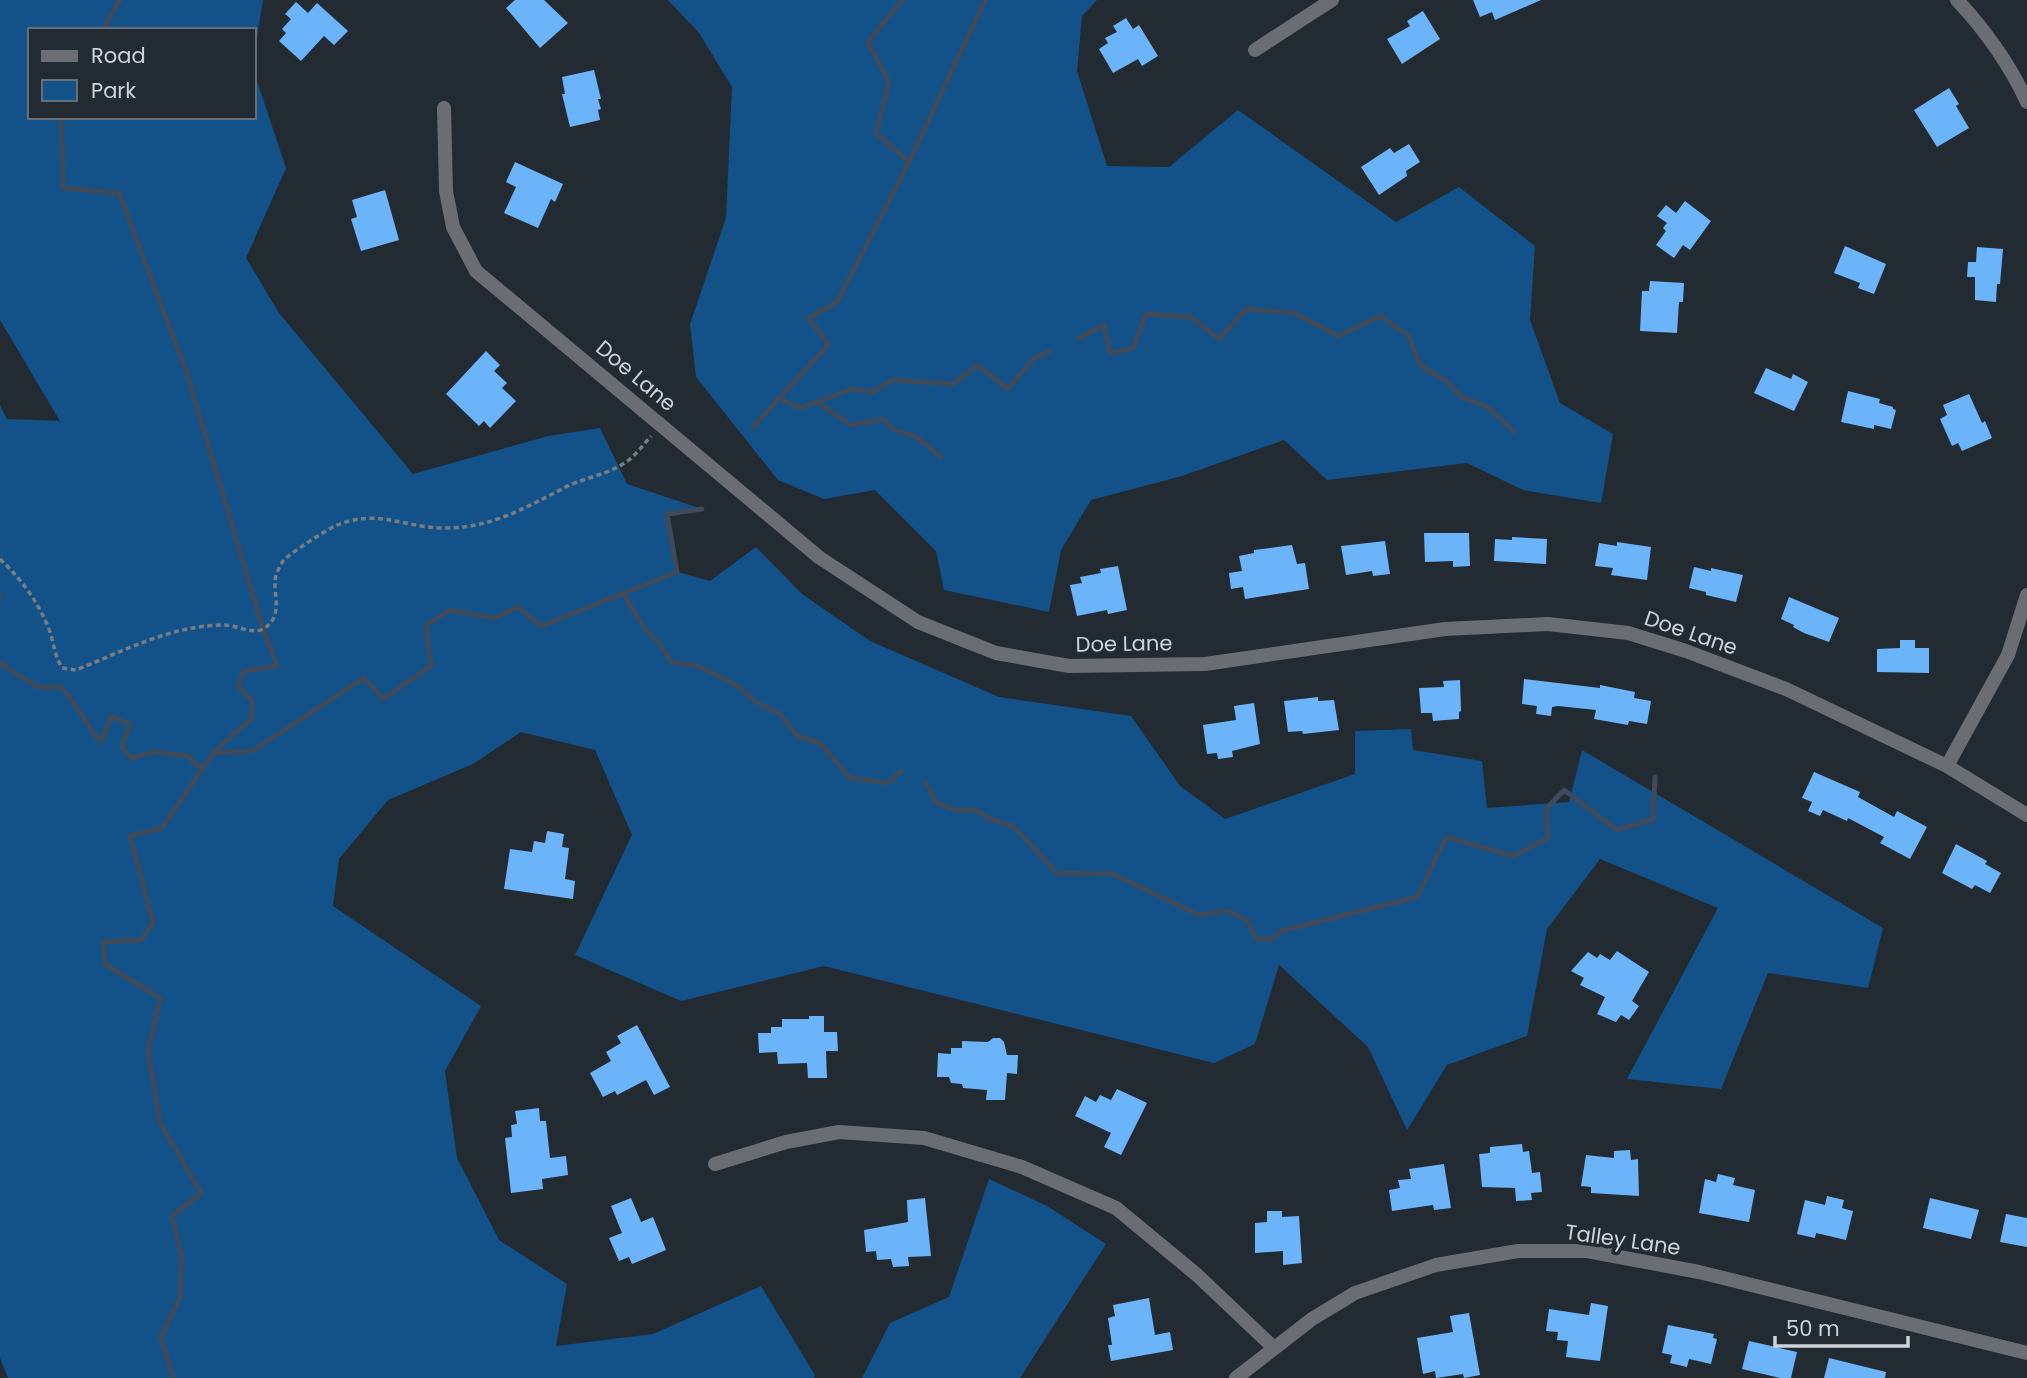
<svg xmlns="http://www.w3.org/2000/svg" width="2027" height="1378" font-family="Poppins,sans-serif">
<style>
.green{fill:#135288}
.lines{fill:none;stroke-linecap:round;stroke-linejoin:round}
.stream{stroke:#3e4a5a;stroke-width:5}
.building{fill:#6cb4f9}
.path{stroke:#767d84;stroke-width:3.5;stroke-dasharray:5 3.5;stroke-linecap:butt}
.minor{stroke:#6a6e73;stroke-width:14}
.labels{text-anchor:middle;stroke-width:7;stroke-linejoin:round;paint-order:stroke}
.street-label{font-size:21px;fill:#ced3d9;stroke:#222a32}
</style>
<rect width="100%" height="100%" fill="#222a32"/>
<path class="green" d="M0 0H263L254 56V30H30V117H254V72L286 168 246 258 279 313 413 474 548 436 600 428 627 484 702 509 668 514 678 572 710 581 756 547 802 594 870 641 999 697 1131 716 1180 786 1225 819 1355 774V731L1411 729 1413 750 1482 761 1487 808 1569 802 1582 750 1883 928 1868 988 1768 973 1721 1089 1627 1079 1718 908 1600 859 1547 929 1527 1036 1447 1065 1407 1130 1368 1047 1279 965 1255 1044 1214 1063 824 966 681 1001 575 955 632 835 595 750 521 732 473 764 388 800 339 859 333 906 481 1006 445 1071 457 1158 499 1240 567 1284 556 1346 653 1334 761 1286 815 1375 814 1378H8L0 1358V405L7 419 60 421 0 320Z
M668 0H1097L1082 16 1077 71 1107 166 1169 167 1238 110 1396 222 1459 187 1535 246 1530 320 1560 403 1613 434 1601 503 1523 490 1467 463 1327 480 1284 440 1182 476 1091 500 1061 550 1049 612 944 590 936 551 875 490 824 499 778 480 696 377 690 324 726 218 732 87 699 33Z
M989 1179 1047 1206 1106 1244 1020 1378H862L890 1323 949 1297Z"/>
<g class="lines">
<path class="stream" d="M902 0 868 42 889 82 876 133 909 162
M103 30 120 0
M61 117 63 188 119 193 186 371 263 629 277 666 244 671 238 686 252 701V718L213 753
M1079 338 1104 325 1110 353 1133 348 1146 314 1191 317 1219 339 1246 309 1294 313 1338 336 1380 316 1409 336 1420 365 1446 381 1462 397 1488 407 1514 432
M779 398 800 408 852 389 873 392 892 380 954 384 977 365 1008 389 1033 359 1050 351
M817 402 851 425 883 419 894 430 915 436 941 457
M753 427 828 345 809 318 837 302 909 162 985 0
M623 593 644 628 658 642 671 662 698 666 738 686 754 701 780 714 797 736 820 743 850 778 888 783 901 771
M0 595V598
M0 663 37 687H61C78 704 85 725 101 742L111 716 130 724 122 747 131 758 153 752 188 756 202 770
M926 782 935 802 954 810H975L992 820 1013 826 1057 873 1113 874 1199 915 1228 911 1247 920 1256 939H1273L1281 931 1417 897 1446 837 1513 856 1548 838 1546 809 1564 790 1617 830 1653 819 1655 777
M173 1378 161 1337 180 1297 182 1258 172 1216 201 1193 160 1123 148 1052 160 998 105 964 103 942 141 940 153 923 130 836 162 828 213 753 252 751 364 678 383 699 431 666 426 625 450 610 494 618 518 607 541 626 677 572 667 514 702 509"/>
</g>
<path class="building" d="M515 0H544L568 23 540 48 506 8Z
M1473 0H1541L1495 20 1492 12 1480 17Z
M296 2 308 13 317 3 348 31 334 45 324 36 301 61 279 41 286 33 282 29 291 19 285 14Z
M1423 11 1440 39 1402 64 1387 39 1410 26 1407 21Z
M1126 18 1133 29 1139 25 1158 56 1142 66 1138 59 1113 73 1099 49 1108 43 1105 38 1117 32 1113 26Z
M594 70 601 99H598L601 109 598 110 600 120 570 127 562 94H565L562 77Z
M1949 88 1959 104 1956 106 1969 128 1937 147 1914 110Z
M1409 144 1420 162 1406 171 1407 176 1379 195 1361 167 1390 148 1394 153Z
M515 162 563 184 555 202 551 199 538 228 504 213 516 187 506 182Z
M385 190 399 240 361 251 351 219 357 217 352 200Z
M1685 201 1711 221 1690 250 1683 245 1674 258 1656 245 1666 231 1663 228 1667 223 1657 216 1666 205 1676 213Z
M1845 246 1886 264 1874 294 1858 288 1860 283 1834 273Z
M1977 247 2003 249 2000 284H1997L1996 302 1975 300V277H1967L1968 262H1976Z
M1650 281 1684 283 1683 302H1679L1677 333 1640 331 1642 291H1649Z
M486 351 500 365 494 371 507 383 502 388 516 401 490 428 484 421 479 426 446 394Z
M1766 368 1791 379 1793 374 1808 382 1794 411 1754 393Z
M1848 391 1880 399 1879 403 1893 407V409L1896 410 1891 429 1874 425V429L1841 422Z
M1969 394 1982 423 1985 421 1992 438 1962 451 1958 443 1952 446 1940 419 1947 415 1943 405Z
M1424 533H1469L1470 566 1453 567V561L1425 562Z
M1512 537 1547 539 1546 564 1494 561 1495 539 1512 540Z
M1385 541 1390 574 1373 576 1372 571 1346 575 1341 546Z
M1617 542 1651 547 1647 580 1611 575 1613 568 1595 566 1599 543 1617 546Z
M1292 545 1297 564 1305 563 1309 589 1245 599 1243 587 1231 589 1229 573 1242 571 1239 556 1254 553V550Z
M1118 566 1127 610 1108 614 1107 610 1077 616 1070 585 1082 583 1080 577 1101 573 1100 569Z
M1694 567 1711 571V568L1743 575 1736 602 1706 595V592L1689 588Z
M1789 597 1839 618 1829 642 1804 633 1793 627 1794 625 1781 619Z
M1900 640H1915V648H1929V673L1877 672V649L1900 648Z
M1524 679 1600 688V685L1635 692 1634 698 1651 701 1647 724 1629 721 1628 725 1594 719 1596 710 1558 706 1552 707 1551 716 1536 714 1537 706 1522 704Z
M1460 680 1461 711 1459 712V719L1433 721 1432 713H1421L1419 688 1444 687 1443 681Z
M1318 697V701L1334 700 1339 730 1303 734 1302 731 1288 732 1284 701Z
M1254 703 1260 744 1232 751 1233 757 1218 759 1217 753 1207 754 1203 725 1236 720 1234 706Z
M1814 772 1860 792 1858 797 1894 817 1897 811 1927 827 1910 859 1880 843 1884 837 1848 818 1847 821 1823 810 1820 816 1808 811 1812 802 1802 798Z
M547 831 564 834 562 847 569 848 565 879 575 881 573 899 504 889 510 849 532 852 534 841 545 843Z
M1956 844 1987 861 1985 864 2001 873 1990 893 1975 885 1972 889 1942 873Z
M1617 951 1649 972 1632 1001 1639 1006 1629 1020 1621 1015 1616 1022 1597 1014 1605 997 1580 985 1584 978 1571 971 1588 952 1597 958 1600 954 1610 960Z
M809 1016H824V1032H837L838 1051H826L827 1078H808L807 1063 778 1064 777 1052 759 1053 758 1033H771V1027H782V1019H809Z
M637 1025 670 1087 654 1095 646 1080 617 1095 615 1091 603 1097 590 1073 611 1061 606 1052 621 1043 617 1036Z
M993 1038H1000L1004 1042 1007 1055H1018L1017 1074 1007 1073 1005 1100H986L987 1090 963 1088 962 1084 951 1083 949 1077H937L938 1053 951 1054V1048H962V1041L988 1042Z
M1117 1089 1147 1103 1121 1155 1104 1147 1111 1133 1075 1116 1085 1096 1096 1102 1100 1095 1111 1100Z
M539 1108 540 1121H546L550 1158 566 1156 568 1175 542 1179 543 1189 511 1193 505 1138 512 1137 511 1125 517 1124 515 1111Z
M1522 1144 1523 1152 1529 1151 1532 1173 1540 1172 1542 1192 1531 1193 1532 1200 1516 1201 1515 1188 1482 1187 1479 1154 1490 1153V1147Z
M1630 1150 1631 1160 1638 1159 1639 1196 1591 1193V1187L1581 1186 1586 1155 1614 1158V1151Z
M1444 1164 1451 1208 1434 1210 1433 1205 1392 1211 1389 1190 1400 1188 1398 1180 1411 1179 1409 1169Z
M1718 1174 1735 1178 1733 1185 1755 1190 1749 1222 1699 1213 1705 1179 1716 1182Z
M1827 1196 1844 1200 1842 1208 1853 1211 1846 1240 1816 1233 1815 1238 1797 1234 1805 1200 1825 1205Z
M631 1198 641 1222 653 1217 666 1250 632 1264 629 1257 619 1261 609 1238 622 1233 611 1206Z
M925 1198 931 1256 908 1257 909 1266 893 1267 891 1259 877 1260 876 1251 866 1252 864 1230 908 1222 907 1200Z
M1930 1198 1979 1210 1971 1239 1923 1228Z
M1267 1211H1282V1217L1299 1216 1302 1263 1283 1265V1251L1255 1253V1223L1267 1222Z
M2006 1214 2027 1218V1247L2000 1242Z
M1149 1298 1155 1335 1170 1332 1173 1350 1111 1361 1108 1345H1112L1108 1318 1115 1316 1113 1305Z
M1591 1303 1608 1306 1600 1361 1566 1357 1568 1341 1557 1340 1558 1332 1546 1331 1549 1309 1589 1315Z
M1469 1313 1480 1375 1464 1378 1463 1374 1436 1378 1435 1371 1423 1374 1417 1338 1453 1332 1450 1316Z
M1668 1325 1714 1334 1713 1338 1717 1339 1711 1364 1689 1359 1687 1367 1670 1363 1672 1355 1662 1353Z
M1749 1341 1797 1352 1791 1378H1780L1742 1369Z
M1829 1358 1886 1372 1885 1378H1824Z"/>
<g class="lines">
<path class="path" d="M0 559C23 581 39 603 50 632 54 645 55 656 62 668L76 670C124 651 169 626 222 625 234 624 252 635 263 629 283 618 274 596 275 581 275 575 280 566 283 561 286 556 326 530 335 526 376 508 401 527 443 528 488 529 523 509 562 489 583 477 611 475 630 459 638 452 644 444 651 436"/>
<path class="minor" d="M1957 0C1986 31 2009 63 2027 102
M1255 50 1332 0
M444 108 446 191 453 227 476 271 820 558 918 622 996 653 1069 666 1205 664 1445 629 1548 624 1628 633 1686 651 1786 689 1947 766 2027 815
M1947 766 2008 655 2027 595
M715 1164 786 1142 839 1132 924 1138 1022 1167 1116 1208 1197 1275 1274 1348
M1236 1378 1312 1319 1355 1293 1436 1265 1518 1251H1587L1699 1272 2027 1353"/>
</g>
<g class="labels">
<g class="street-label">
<text transform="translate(636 376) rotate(40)" y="7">Doe Lane</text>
<text transform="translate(1691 633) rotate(19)" y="7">Doe Lane</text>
<text transform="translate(1124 644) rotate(-1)" y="7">Doe Lane</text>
<text transform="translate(1623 1240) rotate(8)" y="7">Talley Lane</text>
</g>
</g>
<rect x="28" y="28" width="228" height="91" fill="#222a32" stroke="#676e75" stroke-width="2"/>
<rect x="42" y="51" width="35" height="10" fill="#6a6e73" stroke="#676e75" stroke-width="2"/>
<text x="91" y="63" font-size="21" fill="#ced3d9">Road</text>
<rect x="42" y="80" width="35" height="21" fill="#135288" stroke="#676e75" stroke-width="2"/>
<text x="91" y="98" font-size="21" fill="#ced3d9">Park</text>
<path d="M1775 1336v10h133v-10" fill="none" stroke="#ced3d9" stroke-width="3.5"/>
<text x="1786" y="1336" font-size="21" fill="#ced3d9" stroke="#222a32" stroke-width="5" paint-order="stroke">50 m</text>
</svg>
